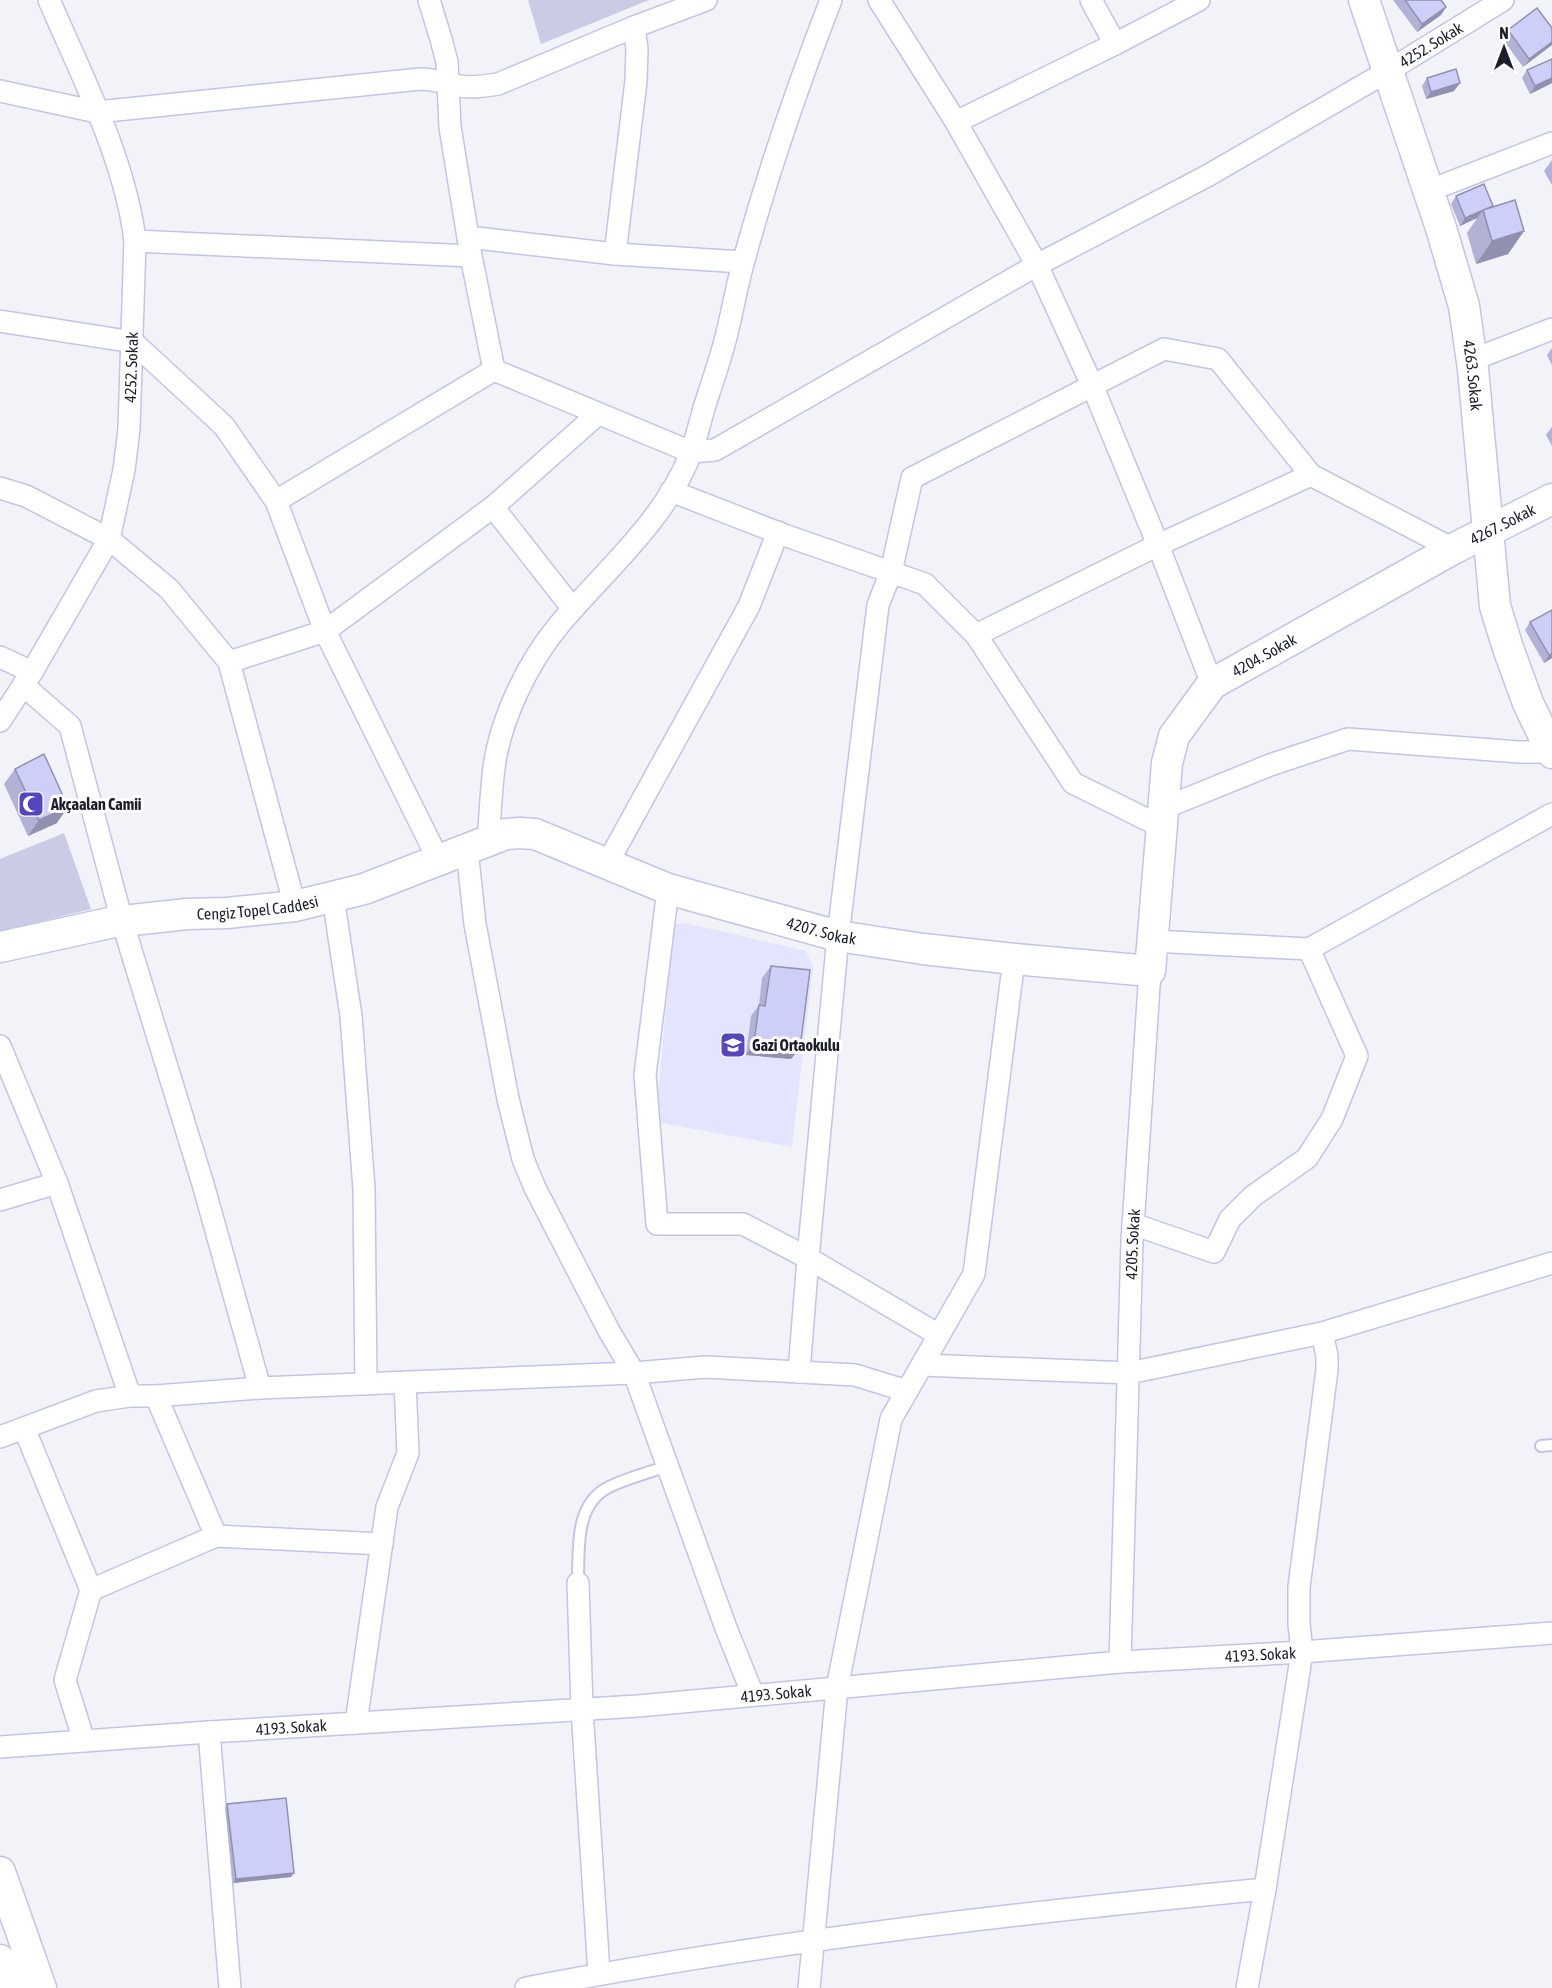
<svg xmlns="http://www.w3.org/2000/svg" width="1552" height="1988" font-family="'Asap Condensed',sans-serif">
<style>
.built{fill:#e3e4fd}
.green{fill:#cacbe4}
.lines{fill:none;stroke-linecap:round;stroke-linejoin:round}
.lane-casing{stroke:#c3c4e6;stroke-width:14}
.street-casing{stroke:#c3c4e6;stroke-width:24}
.secondary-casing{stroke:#c3c4e6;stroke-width:33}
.lane{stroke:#fff;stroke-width:10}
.street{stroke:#fff;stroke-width:21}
.secondary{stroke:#fff;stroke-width:30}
.wall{fill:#b1b2d6}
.shaded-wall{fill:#9091ae}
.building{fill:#cecff9;stroke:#9091ae;stroke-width:1.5}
.labels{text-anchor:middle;stroke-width:6;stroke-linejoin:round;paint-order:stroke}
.street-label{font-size:16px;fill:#1e1e2b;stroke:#fff}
.poi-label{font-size:16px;font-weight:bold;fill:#1e1e2b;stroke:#fff;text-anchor:start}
</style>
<rect width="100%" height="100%" fill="#f2f2f9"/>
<path class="built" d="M685 923 806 951 813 967 792 1147 656 1122 673 925Z"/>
<path class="green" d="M528 0H649L541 44Z
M64 833 91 909 0 931V859Z"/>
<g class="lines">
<g class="lane-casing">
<path id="lane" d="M1541 1446 1552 1445
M578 1583C579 1550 574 1504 609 1487 627 1478 648 1473 667 1466"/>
</g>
<g class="street-casing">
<g id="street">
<path id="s1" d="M429 0 441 39 447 62 450 127 471 256 494 370 691 452 715 450 1037 265 1207 176 1388 71 1503 0"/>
<path d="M879 0 956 122 1037 265 1092 385 1158 545 1212 684"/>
<path d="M1091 0 1115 44"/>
<path d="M0 91 97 112 420 79C434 79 446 83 459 86 472 88 485 86 498 84L634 27 706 0"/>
<path d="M956 122 1115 44 1199 0"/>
<path d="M1428 191 1552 143"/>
<path d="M468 237 615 254 743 262"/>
<path d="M135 241 471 256"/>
<path d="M615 254 636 81 637 49 634 27"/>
<path d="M0 321 133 342 224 426 276 501 325 631 439 861"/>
<path d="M1472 360 1552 329"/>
<path d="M0 488 26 496 109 539 169 589 229 662 295 906"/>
<path d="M671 491 784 535 925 584 976 635 1073 783 1162 827"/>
<path d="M276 501 494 370"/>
<path d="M493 507 573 609"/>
<path d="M976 635 1158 545 1311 475"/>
<path d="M0 657 32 672"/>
<path d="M229 662 325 631 493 507 598 414"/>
<path d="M23 685 70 726 122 921 203 1184 260 1388"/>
<path id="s2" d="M0 721 32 672 109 539 124 470 129 429 135 241C126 161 81 74 49 0"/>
<path d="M1164 808 1270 765 1348 739 1519 752H1552"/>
<path d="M488 842C490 817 491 792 494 768 500 720 528 662 559 625 605 570 664 522 691 453 696 438 700 423 704 408 712 383 721 358 727 333 733 309 737 284 744 260 768 172 798 85 831 0"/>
<path d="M467 850 475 924 508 1099 523 1159 535 1188 609 1331 634 1373 726 1628 753 1695"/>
<path d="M607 864 749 606 778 532"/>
<path d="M668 889 645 1075 657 1224H743L808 1258 939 1335"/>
<path d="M333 897 351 1016 364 1189 366 1384"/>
<path d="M1152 941 1309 949 1552 814"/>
<path d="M0 1046 57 1183 130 1396"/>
<path d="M0 1200 57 1183"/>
<path d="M1133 1224 1214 1252 1230 1219 1253 1196 1307 1158 1332 1119 1357 1056 1309 949"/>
<path d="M922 1365 1129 1373 1322 1333 1552 1263"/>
<path d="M799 1372 808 1258 838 936 878 605 891 572 912 478 1164 349 1218 359 1311 475 1453 549"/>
<path d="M156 1396 216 1536"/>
<path d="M24 1428 91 1590 65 1680 84 1741"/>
<path d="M0 1437 96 1401 130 1396H156L260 1388 634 1373 706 1367 855 1375 907 1391"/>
<path d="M578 1583 582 1709 599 1973"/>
<path d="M91 1590 216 1536 382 1544"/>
<path id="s3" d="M1120 1662 1132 1241 1150 971"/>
<path d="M356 1723 387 1507 408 1453 405 1382"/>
<path d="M209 1732 230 1988"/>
<path id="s4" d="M0 1747 209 1732 638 1706 1120 1662 1302 1652 1552 1633"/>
<path d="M526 1988C770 1941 1018 1913 1265 1889"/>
<path d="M809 1988 837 1688 891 1419 974 1274 1014 959"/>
<path d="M1247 1988 1265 1889 1302 1652 1299 1624V1587L1327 1370V1356L1322 1333"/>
</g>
</g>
<g class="secondary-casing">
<g id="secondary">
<path id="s5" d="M1364 0 1441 228 1464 306 1473 369 1495 606 1508 648 1528 703 1552 753"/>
<path id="s6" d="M0 947 114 922 187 914 227 913 295 906 364 889 506 834 520 833 535 834 668 889 838 936 923 949 1014 959 1150 971 1167 763 1174 736 1212 684 1453 549 1552 499"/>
<path d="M0 1872 41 1988"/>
<path d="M0 1960 10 1988"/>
</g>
</g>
<use href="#lane" class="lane"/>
<use href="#street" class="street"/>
<use href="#secondary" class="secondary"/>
</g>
<path class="wall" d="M1393 0H1441L1446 7 1441 15 1417 32Z
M1552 28 1523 67 1502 38 1508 30Z
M1552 59V83L1530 94 1522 78 1527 70Z
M1427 78 1454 91 1426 99 1422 86Z
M1552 160V185L1544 171Z
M1456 196 1492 207 1524 231 1508 254 1476 264 1467 233 1477 218 1460 226 1451 204Z
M1552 348V365L1547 355Z
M1552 427V446L1546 435Z
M1530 622 1552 658 1544 663 1525 630Z
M15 769 57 823 28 836 4 784Z
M771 966 791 1059 746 1055 751 1016 759 1005 762 978Z
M227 1804 291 1877 233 1883 225 1808Z"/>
<path class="shaded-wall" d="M1446 7 1441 15 1417 32 1422 24Z
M1552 42V45L1523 67 1529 59Z
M1552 78V83L1530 94 1535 86Z
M1460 83 1454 91 1426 99 1431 92Z
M1493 206 1488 214 1483 210 1477 218 1460 226 1465 218Z
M1524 231 1508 254 1476 264 1492 241Z
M1552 653V658L1544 663 1549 655Z
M68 807 57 823 28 836 39 820Z
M754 1043 800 1048 791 1059 746 1055Z
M294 1873 291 1877 233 1883 236 1879Z"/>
<path class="building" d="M1405 0H1441L1446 7 1422 24Z
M1537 8 1552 28V42L1529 59 1508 30Z
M1552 59V78L1535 86 1527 70Z
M1456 69 1460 83 1431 92 1427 78Z
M1484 184 1493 206 1465 218 1456 196Z
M1515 200 1524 231 1492 241 1483 210Z
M1552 610V653L1549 655 1530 622Z
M44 754 68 807 39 820 15 769Z
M771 966 810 970 800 1048 754 1043 759 1005 765 1006Z
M286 1798 294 1873 236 1879 227 1804Z"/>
<defs>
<g id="mosque-square" transform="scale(1.35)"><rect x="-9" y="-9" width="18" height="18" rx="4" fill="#5745bd" stroke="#fff"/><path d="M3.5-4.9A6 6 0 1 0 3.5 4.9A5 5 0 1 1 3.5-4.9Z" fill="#fff"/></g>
<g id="school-square" transform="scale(1.35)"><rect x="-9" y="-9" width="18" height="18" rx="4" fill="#5745bd" stroke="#fff"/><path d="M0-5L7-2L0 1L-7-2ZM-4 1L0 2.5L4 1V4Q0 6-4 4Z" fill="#fff"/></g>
</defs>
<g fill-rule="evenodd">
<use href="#mosque-square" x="31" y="804"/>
<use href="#school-square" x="733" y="1045"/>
</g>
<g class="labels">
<g class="street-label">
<text dy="6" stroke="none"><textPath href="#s1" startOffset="1437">4252. Sokak</textPath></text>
<text dy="6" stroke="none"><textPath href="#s2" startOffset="386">4252. Sokak</textPath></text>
<text dy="6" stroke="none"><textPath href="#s5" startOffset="392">4263. Sokak</textPath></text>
<text dy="6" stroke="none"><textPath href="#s6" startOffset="1818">4267. Sokak</textPath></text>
<text dy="6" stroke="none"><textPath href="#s6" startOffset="1546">4204. Sokak</textPath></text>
<text dy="6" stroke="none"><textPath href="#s6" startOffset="261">Cengiz Topel Caddesi</textPath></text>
<text dy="6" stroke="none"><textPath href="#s6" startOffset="854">4207. Sokak</textPath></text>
<text dy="6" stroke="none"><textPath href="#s3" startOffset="418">4205. Sokak</textPath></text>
<text dy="6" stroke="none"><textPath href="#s4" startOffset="1264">4193. Sokak</textPath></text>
<text dy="6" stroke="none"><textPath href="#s4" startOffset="778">4193. Sokak</textPath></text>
<text dy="6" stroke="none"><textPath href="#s4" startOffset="292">4193. Sokak</textPath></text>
</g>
<g class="poi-label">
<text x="51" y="810">Akçaalan Camii</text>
<text x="752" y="1051">Gazi Ortaokulu</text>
</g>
</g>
<g transform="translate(1504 48)" stroke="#ffffff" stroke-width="4.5" paint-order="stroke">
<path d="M0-4.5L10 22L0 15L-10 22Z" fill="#1e1e2b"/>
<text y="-9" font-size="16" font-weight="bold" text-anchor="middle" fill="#1e1e2b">N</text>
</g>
</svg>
